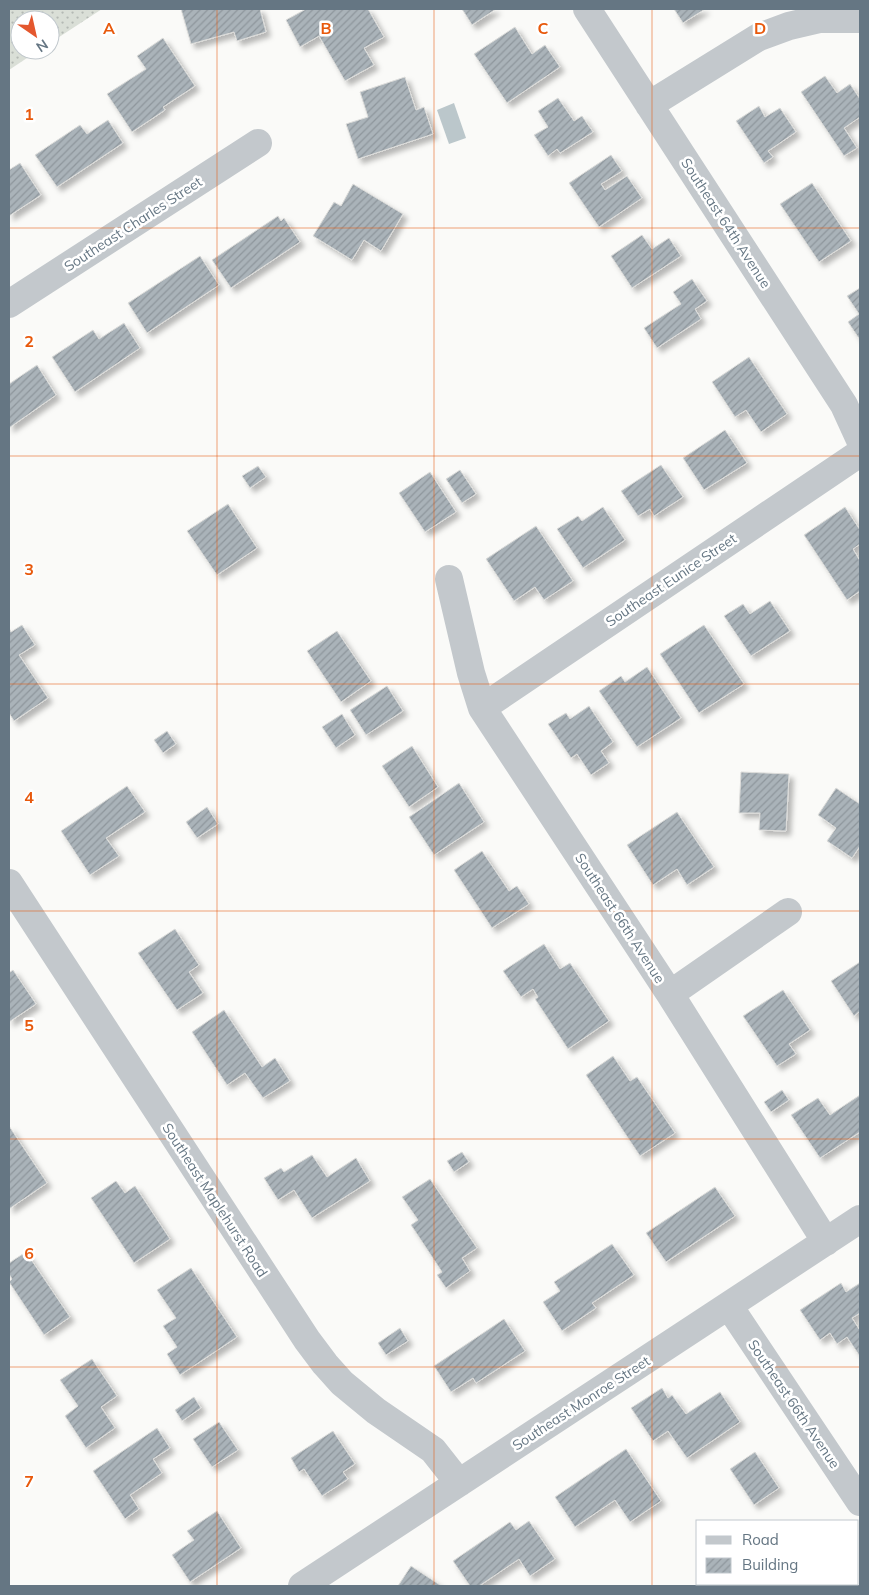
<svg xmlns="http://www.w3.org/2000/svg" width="869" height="1595" font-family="Mulish,sans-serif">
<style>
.grass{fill:url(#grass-dots)}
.water{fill:#bbc7cb}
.building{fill:url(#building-hatch);stroke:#dcdcda;filter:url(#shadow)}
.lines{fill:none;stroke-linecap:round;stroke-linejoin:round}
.minor{stroke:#c3c8cc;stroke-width:28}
.grid{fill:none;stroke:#e8590c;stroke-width:1;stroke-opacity:0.55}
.labels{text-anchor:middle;stroke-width:5;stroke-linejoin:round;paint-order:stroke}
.street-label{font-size:14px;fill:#657683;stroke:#fff}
.grid-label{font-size:16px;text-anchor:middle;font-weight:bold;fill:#e8590c;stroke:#fff;stroke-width:5;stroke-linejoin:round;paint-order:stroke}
</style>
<defs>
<pattern id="grass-dots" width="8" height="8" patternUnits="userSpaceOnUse" patternTransform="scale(1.25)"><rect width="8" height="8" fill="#dadfd7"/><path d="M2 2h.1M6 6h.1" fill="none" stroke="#b4b9b4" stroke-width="1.8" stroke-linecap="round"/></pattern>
<pattern id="building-hatch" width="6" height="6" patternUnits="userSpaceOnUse" patternTransform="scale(1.25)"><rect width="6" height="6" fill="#aab3b9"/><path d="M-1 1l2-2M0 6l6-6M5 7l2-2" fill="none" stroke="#8e969c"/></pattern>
<filter id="shadow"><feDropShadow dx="4.5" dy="4.5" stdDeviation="2.5" flood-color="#0004"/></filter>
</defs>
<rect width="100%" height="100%" fill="#fafaf8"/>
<path class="grass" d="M9 9H102L50 43V20H20V50H39L9 70Z"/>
<path class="water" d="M454 103 466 138 449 144 437 110Z"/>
<path class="building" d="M181 9H260L266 32 237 41 234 32 191 44Z
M306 9H368L384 37 364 48 374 65 345 81 319 36 300 47 286 20Z
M462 9H496L472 25Z
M674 9H705L683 23Z
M515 27 532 54 545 45 560 67 507 103 474 54Z
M163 38 195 86 163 107 165 110 132 132 107 94 146 69 137 56Z
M825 76 837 93 850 84 860 99V117L844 128 857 148 844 156 801 92Z
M405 77 416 110 424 107 433 134 358 159 346 124 368 117 360 92Z
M558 98 574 121 582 116 593 132 560 153 557 149 548 156 534 135 548 127 538 111Z
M759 106 765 117 780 108 796 132 768 151 773 157 764 163 736 121Z
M108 120 123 143 57 187 35 155 80 125 87 134Z
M611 155 622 171 601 184 605 190 627 176 642 198 599 227 569 183Z
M20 163 41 195 9 216V170Z
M812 183 851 241 819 262 780 204Z
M353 184 403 214 381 251 364 240 352 260 313 236 334 202 341 206Z
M278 216 281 221 284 218 300 242 231 288 212 260Z
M642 235 652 249 669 238 681 256 632 288 611 256Z
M200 256 219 285 147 333 128 303Z
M692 279 707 301 695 309 701 319 657 348 644 328 681 304 673 292Z
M860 288V340L848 322 859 314 847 296Z
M124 323 140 348 75 392 52 357 93 330 99 339Z
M749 357 787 414 761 432 746 410 735 417 712 382Z
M37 365 56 395 9 428V384Z
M725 430 747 463 704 490 683 458Z
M661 465 683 497 654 516 650 509 638 516 621 491Z
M258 466 266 477 250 488 242 476Z
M460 470 476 494 462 503 446 479Z
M430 472 456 512 425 532 399 493Z
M228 504 257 548 217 575 187 531Z
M603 507 625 540 583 568 557 529 578 516 582 521Z
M845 507 860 530V544L853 549 860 561V591L847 600 804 535Z
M536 526 573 581 544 600 535 587 514 601 486 559Z
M770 601 790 631 751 656 724 616 743 604 750 614Z
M22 625 35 645 19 655 48 698 14 721 9 713V628L11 632Z
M704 625 744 684 699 713 660 654Z
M337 631 371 681 341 702 307 651Z
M647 667 681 718 637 747 599 691 621 676 625 682Z
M387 686 403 711 366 735 350 710Z
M589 706 613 742 601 751 609 763 591 775 577 754 571 758 548 724 566 713 570 719Z
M342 714 355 735 336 748 322 727Z
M167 731 176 744 163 753 154 740Z
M412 746 438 787 409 807 382 766Z
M741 772 789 774 786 831 759 830 760 813H739Z
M459 783 484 822 434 855 409 817Z
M127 786 145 812 106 838 119 856 90 875 61 831Z
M836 788 860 804V846L852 858 827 841 836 828 818 815Z
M207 807 218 824 197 838 186 822Z
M677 812 714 867 687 885 677 869 653 885 627 845Z
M482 851 509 891 517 886 529 904 492 928 454 870Z
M175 929 199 965 189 972 203 993 177 1010 138 953Z
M544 944 560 969 570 963 609 1021 568 1049 535 999 538 997 533 989 521 997 503 971Z
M860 962V1011L854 1016 831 981Z
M13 970 36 1004 9 1022V973Z
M783 990 810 1030 789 1044 796 1054 777 1066 743 1016Z
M224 1010 262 1067 275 1058 290 1081 263 1098 245 1073 227 1085 192 1032Z
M613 1056 630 1081 637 1077 675 1133 640 1156 586 1075Z
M782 1090 789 1100 771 1112 764 1102Z
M860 1095V1132L820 1158 791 1115 818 1098 830 1115Z
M9 1126 47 1183 9 1209Z
M462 1152 469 1162 454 1172 447 1161Z
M312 1155 327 1177 356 1158 370 1181 312 1218 294 1190 278 1200 264 1178 281 1168 284 1172Z
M430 1179 477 1248 462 1258 470 1271 446 1288 437 1275 442 1272 411 1225 418 1220 402 1197Z
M116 1181 125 1193 135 1186 170 1239 134 1263 91 1198Z
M715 1187 735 1216 666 1262 646 1233Z
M612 1244 634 1275 592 1303 596 1308 562 1331 543 1302 560 1291 554 1282Z
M26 1252 70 1317 44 1335 9 1282 12 1279 9 1274V1263Z
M191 1268 237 1337 180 1375 167 1354 177 1347 163 1326 176 1318 157 1290Z
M841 1283 846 1292 860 1283V1313L852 1318 859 1329 860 1328V1354L859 1355 847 1337 837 1344 830 1333 820 1340 800 1310Z
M504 1319 525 1351 476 1383 473 1378 451 1392 434 1366Z
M400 1328 408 1341 386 1355 378 1343Z
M92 1359 117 1396 101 1407 115 1428 86 1448 65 1416 78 1406 60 1380Z
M662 1388 668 1398 672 1395 686 1414 720 1392 740 1422 687 1458 668 1431 653 1441 631 1408Z
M194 1397 201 1408 182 1421 175 1410Z
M219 1422 238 1450 212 1467 193 1439Z
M157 1428 170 1448 153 1459 162 1473 130 1495 139 1509 125 1519 93 1471Z
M333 1431 355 1464 343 1472 348 1479 322 1496 304 1469 299 1472 291 1458Z
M626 1449 661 1501 630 1522 615 1500 575 1527 555 1497Z
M755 1452 779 1488 754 1505 730 1469Z
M217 1511 241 1548 190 1582 172 1555 194 1540 187 1531Z
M529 1521 555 1559 530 1576 519 1559 479 1586H470L453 1561 510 1522 516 1530Z
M411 1566 440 1585V1586H398Z
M794 1584H828L825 1586H796Z"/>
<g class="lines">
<path class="minor" d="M587 9 844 405 860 440
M649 105 759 37 789 26 819 19H860
M9 304 258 143
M449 579 471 673 482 708 670 994 826 1242
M482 708 860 453
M9 883 307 1340 325 1364 342 1383 376 1411 433 1450 459 1483
M670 994 788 912
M729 1306 860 1502
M302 1586 860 1219"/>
</g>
<path class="grid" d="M217 9V1586M434 9V1586M652 9V1586M9 228H860M9 456H860M9 684H860M9 911H860M9 1139H860M9 1367H860"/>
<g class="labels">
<g class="street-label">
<text transform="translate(726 223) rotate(57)" y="5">Southeast 64th Avenue</text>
<text transform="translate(133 224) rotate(-33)" y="5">Southeast Charles Street</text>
<text transform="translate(671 580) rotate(-34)" y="5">Southeast Eunice Street</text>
<text transform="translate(620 918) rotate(57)" y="5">Southeast 66th Avenue</text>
<text transform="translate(215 1200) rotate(57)" y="5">Southeast Maplehurst Road</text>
<text transform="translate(581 1403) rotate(-33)" y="5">Southeast Monroe Street</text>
<text transform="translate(794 1404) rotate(56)" y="5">Southeast 66th Avenue</text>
</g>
</g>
<g class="grid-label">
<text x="109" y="34">A</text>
<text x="326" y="34">B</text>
<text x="543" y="34">C</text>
<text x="760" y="34">D</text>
<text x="29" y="120">1</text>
<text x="29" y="347">2</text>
<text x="29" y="575">3</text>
<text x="29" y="803">4</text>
<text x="29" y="1031">5</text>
<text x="29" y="1259">6</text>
<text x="29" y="1487">7</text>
</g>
<rect width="869" height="1595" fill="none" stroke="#657683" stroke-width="20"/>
<rect x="696" y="1520" width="162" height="65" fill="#ffffff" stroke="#c1c8cd"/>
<rect x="706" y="1536" width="25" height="8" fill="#c3c8cc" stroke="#c1c8cd"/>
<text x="742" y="1545" font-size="15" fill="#657683">Road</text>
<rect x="706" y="1558" width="25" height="15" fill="url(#building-hatch)" stroke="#c1c8cd"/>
<text x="742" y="1570" font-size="15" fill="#657683">Building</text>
<g transform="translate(35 35) rotate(146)"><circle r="24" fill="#ffffff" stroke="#c1c8cd"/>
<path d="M0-4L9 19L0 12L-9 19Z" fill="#e4572e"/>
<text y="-8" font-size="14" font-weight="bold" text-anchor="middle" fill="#657683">N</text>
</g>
</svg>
